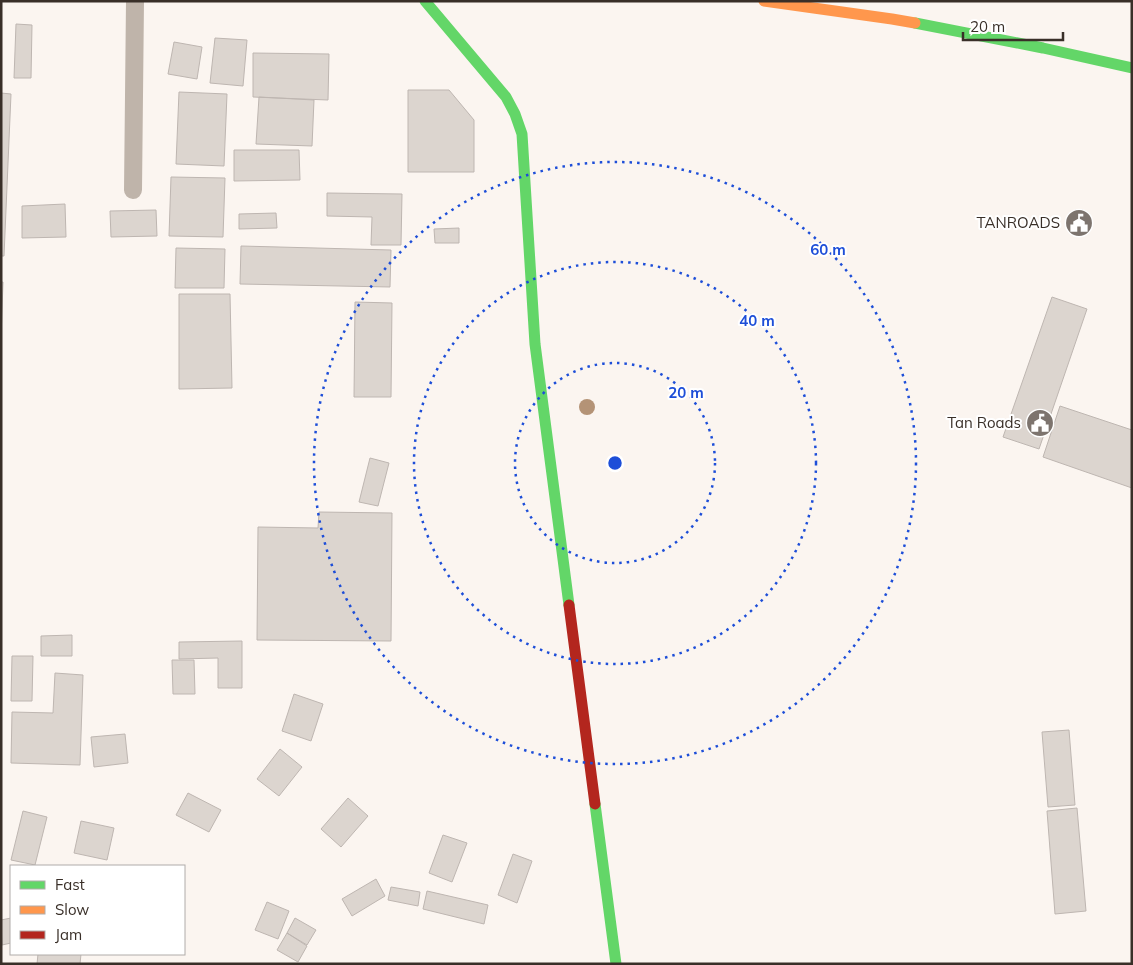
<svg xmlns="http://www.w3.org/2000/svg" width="1133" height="965" font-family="Mulish,sans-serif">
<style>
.building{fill:#dcd5cf;stroke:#beb6b1}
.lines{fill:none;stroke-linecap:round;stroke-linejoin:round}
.lane{stroke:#bfb4aa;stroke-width:18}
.fast{stroke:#63d668;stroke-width:11}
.slow{stroke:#ff974d;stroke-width:11}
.jam{stroke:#b3261e;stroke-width:11}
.tree{fill:#b49376}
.ring{fill:none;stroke:#1d4ed8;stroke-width:2.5;stroke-dasharray:2.5 5}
.labels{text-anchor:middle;stroke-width:4;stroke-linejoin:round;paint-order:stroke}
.poi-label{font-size:15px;fill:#392f28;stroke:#fff;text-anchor:end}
.centre{fill:#1d4ed8;stroke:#fff;stroke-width:2.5}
.ring-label{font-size:15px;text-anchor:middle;font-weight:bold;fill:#1d4ed8;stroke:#fff;stroke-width:4;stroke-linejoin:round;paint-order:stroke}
</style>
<rect width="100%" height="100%" fill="#fbf5f0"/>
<path class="building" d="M16 24 32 25 31 78H14Z
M215 38 247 40 243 86 210 83Z
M174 42 202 47 197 79 168 74Z
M253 53 329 54 328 100 253 97Z
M408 90H449L474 120V172H408Z
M179 92 227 94 224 166 176 164Z
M1 93 11 94 4 256H1Z
M259 97 314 100 312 146 256 144Z
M234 150H299L300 180 234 181Z
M171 177 225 178 223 237 169 236Z
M327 193 402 194 401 245H371L372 217 327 216Z
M65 204 66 237 22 238V206Z
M156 210 157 236 111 237 110 211Z
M276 213 277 228 239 229V214Z
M459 228V243H435L434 229Z
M241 246 391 250 390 287 240 284Z
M176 248 225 249 224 288H175Z
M1 282H3L1 338Z
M179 294H230L232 388 179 389Z
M1052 297 1087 309 1039 449 1003 437Z
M355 302 392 303 391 397H354Z
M1060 406 1132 430V488L1043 457Z
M370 458 389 463 378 506 359 502Z
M319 512 392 513 391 641 257 640 258 527 318 528Z
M72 635V656H41V636Z
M242 641V688H218V658L179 659V642Z
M12 656H33L32 701H11Z
M172 660H194L195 694H173Z
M55 673 83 675 80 765 11 763 12 712 53 713Z
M294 694 323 704 311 741 282 731Z
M1069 730 1075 805 1048 807 1042 732Z
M125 734 128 763 94 767 91 737Z
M280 749 302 767 279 796 257 779Z
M188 793 221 810 209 832 176 815Z
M348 798 368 816 341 847 321 829Z
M1077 808 1086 911 1055 914 1047 811Z
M23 811 47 817 35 865 11 860Z
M81 821 114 828 107 860 74 853Z
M443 835 467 843 452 882 429 873Z
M513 854 532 861 517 903 498 895Z
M376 879 385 896 352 916 342 899Z
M391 887 420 892 418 906 388 900Z
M427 891 488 905 484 924 423 909Z
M267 902 289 911 278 939 255 930Z
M11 918V943L2 945 1 920Z
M295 918 316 930 307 945 287 933Z
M287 933 307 946 298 962 277 950Z
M38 954H81L80 964H37Z"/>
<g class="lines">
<path class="lane" d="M133 190 135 1"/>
<path class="fast" d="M425 1 506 97 515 114 522 134 535 344 569 605
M915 23 1043 48 1132 68
M595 804 616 964"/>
<path class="slow" d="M764 1 892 19 915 23"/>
<path class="jam" d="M569 605 595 804"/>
</g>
<circle class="tree" cx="587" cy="407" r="8"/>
<g class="ring">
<circle cx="615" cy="463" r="100"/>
<circle cx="615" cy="463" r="201"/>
<circle cx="615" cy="463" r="301"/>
</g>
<defs>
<g id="civic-disc" transform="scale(1.4375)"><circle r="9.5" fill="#7d746e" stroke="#fff"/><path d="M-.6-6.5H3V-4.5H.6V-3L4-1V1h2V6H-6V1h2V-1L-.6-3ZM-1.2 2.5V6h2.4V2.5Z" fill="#fff"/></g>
</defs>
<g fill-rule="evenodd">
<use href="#civic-disc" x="1079" y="223"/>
<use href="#civic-disc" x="1040" y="423"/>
</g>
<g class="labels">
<g class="poi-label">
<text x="1060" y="228">TANROADS</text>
<text x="1021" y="428">Tan Roads</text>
</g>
</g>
<circle cx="615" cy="463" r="8" class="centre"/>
<g class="ring-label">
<text x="828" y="255">60 m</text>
<text x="757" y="326">40 m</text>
<text x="686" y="398">20 m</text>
</g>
<rect width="1133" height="965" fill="none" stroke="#392f28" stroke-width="5"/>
<rect x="10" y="865" width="175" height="90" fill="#ffffff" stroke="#b0aca9"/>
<rect x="20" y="881" width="25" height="8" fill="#63d668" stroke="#b0aca9"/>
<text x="55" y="890" font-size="15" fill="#392f28">Fast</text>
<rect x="20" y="906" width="25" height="8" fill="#ff974d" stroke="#b0aca9"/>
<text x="55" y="915" font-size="15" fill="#392f28">Slow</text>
<rect x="20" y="931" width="25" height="8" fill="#b3261e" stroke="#b0aca9"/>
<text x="55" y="940" font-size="15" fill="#392f28">Jam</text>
<path d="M963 32v8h100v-8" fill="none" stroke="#392f28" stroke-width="2.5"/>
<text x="970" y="32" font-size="15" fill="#392f28" stroke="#ffffff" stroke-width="4" paint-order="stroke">20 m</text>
</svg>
